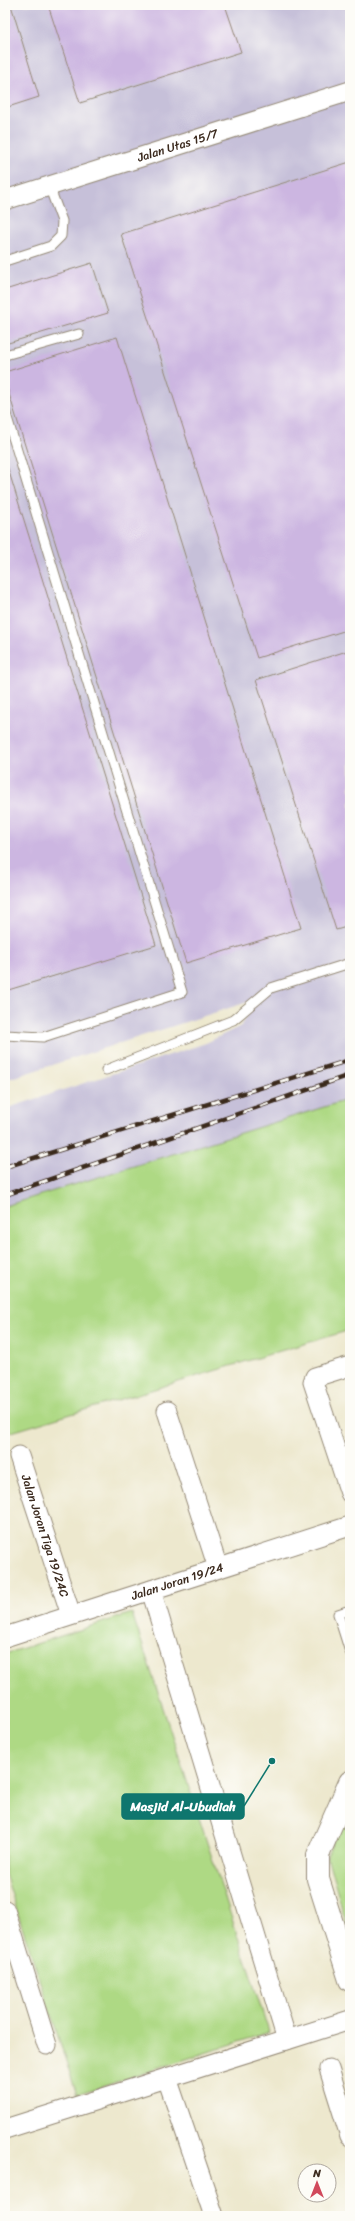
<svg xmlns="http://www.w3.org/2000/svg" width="355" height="2221" font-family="Sriracha,sans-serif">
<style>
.industrial{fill:#c6c0d9}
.green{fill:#aed984;stroke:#748251}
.building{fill:#ccb6e1}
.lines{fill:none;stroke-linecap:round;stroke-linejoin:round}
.service-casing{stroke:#948976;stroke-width:11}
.minor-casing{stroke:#948976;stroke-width:21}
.tertiary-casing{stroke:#948976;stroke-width:24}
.service{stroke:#fff;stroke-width:9}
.minor{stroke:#fff;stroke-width:19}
.tertiary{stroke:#fff;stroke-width:22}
.rail-casing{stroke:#3b2a1e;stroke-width:4.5}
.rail{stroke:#fdfcf7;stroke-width:3;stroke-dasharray:9;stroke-linecap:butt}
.labels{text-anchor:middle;stroke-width:4;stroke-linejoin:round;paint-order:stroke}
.street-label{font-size:12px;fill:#3b2a1e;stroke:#fdfcf7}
.leader{fill:none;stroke:#0f766e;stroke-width:1.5}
.callout-dot{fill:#0f766e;stroke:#fdfcf7;stroke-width:1.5}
.callout{fill:#0f766e;stroke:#0f766e;stroke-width:1.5}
.callout-label{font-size:13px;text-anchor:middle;font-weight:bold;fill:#fff}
</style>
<rect width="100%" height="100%" fill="#fdfcf7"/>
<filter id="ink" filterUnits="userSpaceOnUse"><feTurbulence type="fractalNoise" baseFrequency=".025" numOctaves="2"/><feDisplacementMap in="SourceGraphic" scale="8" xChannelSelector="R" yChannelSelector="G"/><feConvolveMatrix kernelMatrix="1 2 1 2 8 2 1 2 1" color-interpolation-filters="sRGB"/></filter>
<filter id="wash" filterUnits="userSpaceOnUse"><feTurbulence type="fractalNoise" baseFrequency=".012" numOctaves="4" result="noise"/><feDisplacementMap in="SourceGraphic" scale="16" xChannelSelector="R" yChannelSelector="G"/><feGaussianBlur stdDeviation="0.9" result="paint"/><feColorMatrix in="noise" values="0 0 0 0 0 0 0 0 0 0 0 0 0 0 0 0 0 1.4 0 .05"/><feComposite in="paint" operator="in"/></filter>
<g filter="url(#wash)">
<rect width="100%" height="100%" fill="#ede8ce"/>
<path class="industrial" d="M5 5H350V1099L5 1206V1109L206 1043 241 1026 254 1000 5 1080Z"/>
<path class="green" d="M350 1099V1330L5 1434V1206Z
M132 1613 269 2032 77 2095 5 1874V1654Z
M350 1798V1937L327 1856Z"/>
<g id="blocks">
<path class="building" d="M5 5H11L39 97 5 108Z
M48 5H225L241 52 80 103Z
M350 162V629L257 658 121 234Z
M92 263 108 313 5 344V290Z
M117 337 301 928 186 963 5 381V372Z
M5 459 156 945 5 991Z
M350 650V926L336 930 256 680Z"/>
</g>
</g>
<g filter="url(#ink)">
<use href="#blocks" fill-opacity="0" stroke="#948976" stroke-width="1"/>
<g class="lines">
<g class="service-casing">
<path id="service" d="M5 261 51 246 61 236 62 221 49 186
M5 355 79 334
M5 411 182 992 43 1037 5 1035
M106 1070 233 1020 271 988 350 963
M350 1610 338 1614 350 1652"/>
</g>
<g class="minor-casing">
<g id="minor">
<path id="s1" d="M5 200 350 91"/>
<path d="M350 1366 315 1377 313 1382 350 1493"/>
<path d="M167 1411 218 1568"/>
<path id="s2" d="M19 1456 71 1615"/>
<path d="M151 1590 287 2040"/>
<path id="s3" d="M5 1637 350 1526"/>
<path d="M5 1910 47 2045"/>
<path d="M329 2069 350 2136"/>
<path d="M167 2078 214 2216"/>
<path d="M5 2129 350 2020"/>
</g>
</g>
<g class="tertiary-casing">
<path id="tertiary" d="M350 1782 318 1855V1879L350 1980"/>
</g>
<use href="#service" class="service"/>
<use href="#minor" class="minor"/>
<use href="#tertiary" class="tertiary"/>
<g class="rail-casing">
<path id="rail" d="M5 1167 350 1060
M5 1195 350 1075"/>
</g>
<use href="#rail" class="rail"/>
</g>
</g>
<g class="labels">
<g class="street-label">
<text dy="4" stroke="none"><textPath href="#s1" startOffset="181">Jalan Utas 15/7</textPath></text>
<text dy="4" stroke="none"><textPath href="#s2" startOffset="84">Jalan Joran Tiga 19/24C</textPath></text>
<text dy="4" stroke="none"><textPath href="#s3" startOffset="181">Jalan Joran 19/24</textPath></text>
</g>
</g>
<path class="leader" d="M272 1761L244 1806"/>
<circle class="callout-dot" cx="272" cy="1761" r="4"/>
<rect class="callout" x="122" y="1794" width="122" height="25" rx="4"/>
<g class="callout-label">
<text x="183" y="1811">Masjid Al-Ubudiah</text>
</g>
<rect width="355" height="2221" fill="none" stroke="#fdfcf7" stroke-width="20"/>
<g transform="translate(317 2183)"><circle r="19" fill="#fdfcf7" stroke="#afa8a0"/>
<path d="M0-3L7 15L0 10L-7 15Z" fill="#d1495b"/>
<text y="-6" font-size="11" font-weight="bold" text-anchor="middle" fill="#3b2a1e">N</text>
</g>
</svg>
